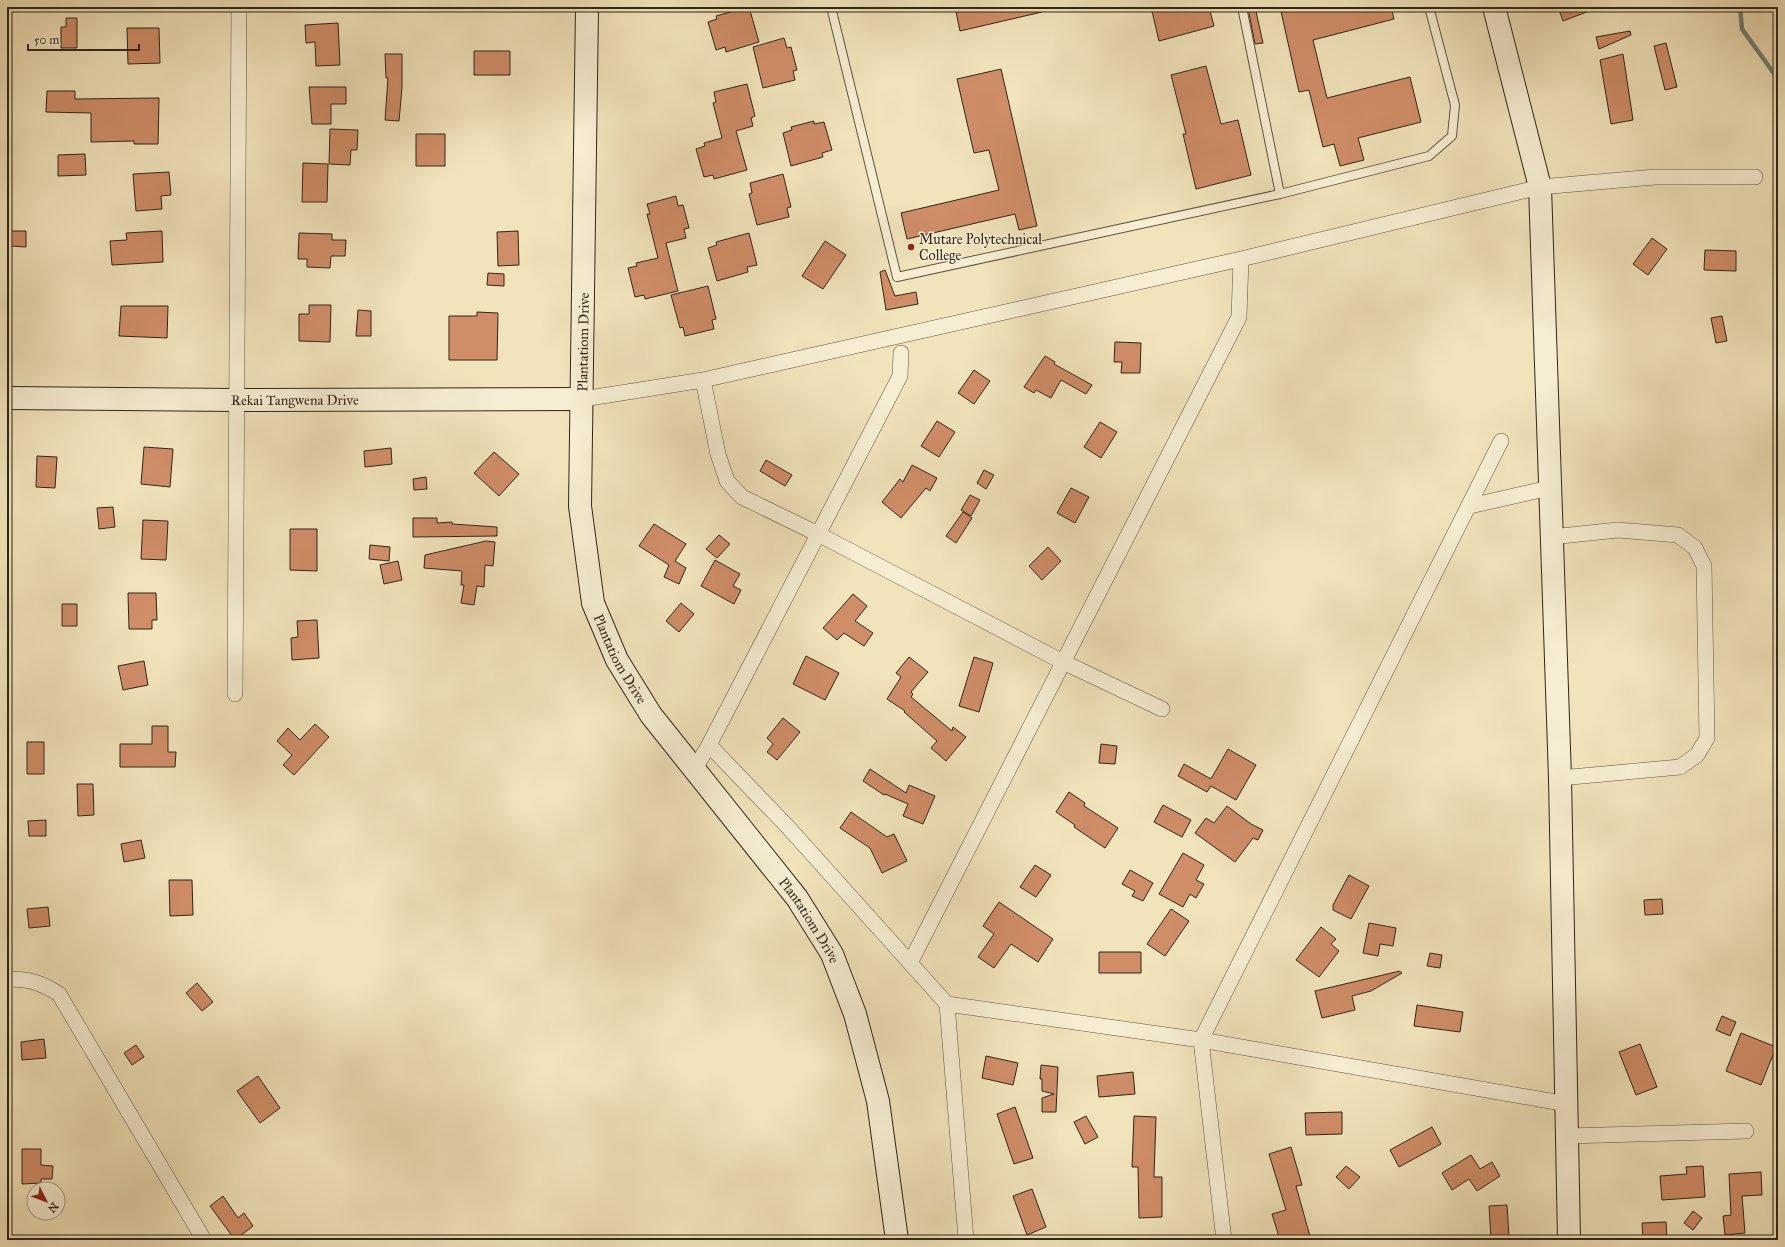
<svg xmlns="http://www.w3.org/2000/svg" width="1785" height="1247" font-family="'IM FELL Great Primer',serif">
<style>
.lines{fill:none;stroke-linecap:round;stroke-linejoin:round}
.stream{stroke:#708178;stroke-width:4.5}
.building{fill:#cf8d68;stroke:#2f261b}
.lane-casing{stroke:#605543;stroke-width:10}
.street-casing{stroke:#605543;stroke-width:16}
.secondary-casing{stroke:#2f261b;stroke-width:24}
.lane{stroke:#f6edd2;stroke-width:8}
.street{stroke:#f6edd2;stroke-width:15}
.secondary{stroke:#f6edd2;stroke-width:22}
.poi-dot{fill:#8f2418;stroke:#f6edd2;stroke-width:1.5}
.labels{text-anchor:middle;stroke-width:3;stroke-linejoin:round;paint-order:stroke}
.poi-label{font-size:14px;fill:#2f261b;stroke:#f6edd2;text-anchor:start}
.street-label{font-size:14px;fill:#2f261b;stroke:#f6edd2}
</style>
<rect width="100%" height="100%" fill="#f1e3ba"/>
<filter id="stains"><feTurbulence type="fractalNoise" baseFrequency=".005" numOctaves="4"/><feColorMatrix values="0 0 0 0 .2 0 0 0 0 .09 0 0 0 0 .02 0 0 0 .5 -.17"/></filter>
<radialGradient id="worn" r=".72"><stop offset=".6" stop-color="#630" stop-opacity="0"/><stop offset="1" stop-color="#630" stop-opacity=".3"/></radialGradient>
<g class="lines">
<path class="stream" d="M1740 7 1742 29 1778 79"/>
</g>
<path class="building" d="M749 7 759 42 726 52 725 47 716 50 708 22 717 19 716 16Z
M955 7H1041L1042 12 960 31Z
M1151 7H1209L1214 26 1159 41Z
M1255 7 1263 43 1255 44 1248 8Z
M1280 7H1391L1394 19 1313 40 1327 98 1410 77 1421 122 1358 138 1364 160 1340 166 1334 144 1323 147 1309 90 1299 92Z
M1558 7H1597V8L1563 21Z
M66 18H77V48H61V27H66Z
M338 23 340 65 316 66 315 42 306 43 305 25Z
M127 28H159L160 63 128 64Z
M1630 31 1631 35 1599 49 1596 37Z
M784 38 787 48 791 47 797 70 793 71 795 80 763 88 753 47Z
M1666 43 1677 87 1665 90 1654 46Z
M474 51H510V75H474Z
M385 54H402V88L399 121 385 120 388 78H386Z
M1623 54 1633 120 1611 124 1600 60Z
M1206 66 1221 124 1238 120 1251 175 1196 189 1183 134H1186L1171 75Z
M1001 69 1037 226 1019 230 1015 214 907 239 901 213 999 190 989 150 974 153 957 79Z
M747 84 755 116 751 118 753 126 736 131 747 170 714 179 713 175 704 177 696 149 705 146 704 143 722 138 713 103 716 102 714 92Z
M309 87H346V104H331V124H312Z
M47 91H75V99L159 98 158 144H134V141L91 142V113L46 112Z
M814 121V124L824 122 832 150 822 153 823 157 791 166 783 133 792 130 791 127Z
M330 129 358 130 357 150H351L350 165 329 164Z
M416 134H445V166H416Z
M85 154 86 175 58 176V155Z
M303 163 328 164 327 202H302Z
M169 172 171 195 161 196 162 209 136 211 133 174Z
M783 174 791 207 787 208 789 217 757 225 749 194 752 193 750 183Z
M676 196 678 206 683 205 689 228 684 229 686 238 666 243 678 291 645 299 644 295 635 297 628 268 637 266 636 263 658 258 647 214H650L647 204Z
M9 231H26V247L9 246Z
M162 231 163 262 112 265 110 241 127 240 126 233Z
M518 231 519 265 498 266 497 232Z
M299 233 332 234V240H346L345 256H331L330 268 307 267V259H298Z
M749 233 757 265 747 267 748 272 717 281 708 248 717 245 716 242Z
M1652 238 1667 249 1648 275 1633 264Z
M825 241 846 255 823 289 802 276Z
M1705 250 1736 251V271L1704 270Z
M885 270 895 296 916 292 918 304 886 310 880 272Z
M488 273 504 274V286L487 285Z
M708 286 716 319 712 320 714 329 685 336 683 327 680 328 671 295Z
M309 305H331L330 342 299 341V314H309Z
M121 306H168L167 338 119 336Z
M358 310 371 311V336H356Z
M477 312 498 313 497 360H449V316H477Z
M1722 316 1727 341 1716 343 1711 318Z
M1115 342 1141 343 1140 373H1121L1122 362H1114Z
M1045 356 1055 362 1054 364 1092 385 1086 394 1061 380 1051 398 1036 390 1034 393 1024 387Z
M974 370 990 381 974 404 958 393Z
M937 421 955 432 939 457 921 446Z
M1100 422 1117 432 1101 458 1084 447Z
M144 447 173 449 170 487 141 484Z
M391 448 392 464 365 467 364 451Z
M494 452 519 474 499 496 474 473Z
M37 456 57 457 55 488 36 487Z
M766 460 792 475 785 486 760 471Z
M912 465 937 478 930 491 926 488 901 518 882 502 900 479 903 482Z
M984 470 994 475 986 489 977 483Z
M426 477 427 489 414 490 413 479Z
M1071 488 1089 497 1075 523 1057 513Z
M970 495 980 500 971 516 961 510Z
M113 507 115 527 99 529 97 508Z
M963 512 972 518 956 543 946 536Z
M413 518H437V523L452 522V524L497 527V536L413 537Z
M143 520 168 521 166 560 141 559Z
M654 524 686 544 675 561 686 568 679 584 664 577 669 565 639 546Z
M290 529H317V571L290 570Z
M719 535 730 544 717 558 706 549Z
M486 541 495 542 493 566 485 565 484 587 477 586 474 605 461 603 464 585H461L462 571 424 568 425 555Z
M370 545 390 547 389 561 369 559Z
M1048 547 1061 561 1042 580 1029 566Z
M715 560 740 574 733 586 741 590 734 604 701 586Z
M398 561 402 580 384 584 380 565Z
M128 593H156L157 620H152V629H129Z
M853 594 867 606 855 621 873 633 864 646 844 633 837 640 823 628Z
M681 603 694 614 679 632 666 621Z
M62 604H77V626H62Z
M317 620 319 658 292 660 291 638 298 637 297 621Z
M806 656 839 673 825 700 793 684Z
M909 657 928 672 911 692 913 694 911 697 952 731 953 727 966 737 946 761 931 748 937 741 904 712 905 711 887 699 901 677 896 673Z
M974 657 993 663 979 712 959 706Z
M144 661 148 685 123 690 118 666Z
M783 718 800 732 777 760 767 752 773 744 767 738Z
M315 724 329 737 294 775 283 765 292 755 277 741 288 728 300 740Z
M152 726H168V752H176L175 767H120V744H152Z
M27 742H44V774H27Z
M1101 744 1117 746 1115 764 1099 763Z
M1228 749 1256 765 1236 800 1211 786 1207 792 1178 776 1184 764 1211 779Z
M870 769 906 793 909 785 935 796 923 824 903 816 908 804 885 794 884 795 863 781Z
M77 784H93L94 815 78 816Z
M1069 792 1085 803 1084 806 1118 828 1105 848 1074 827 1075 825 1056 812Z
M1163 805 1191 820 1182 837 1154 822Z
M1227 806 1251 824 1263 830 1258 840 1253 838 1235 862 1195 833 1206 818 1214 823Z
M851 812 887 837 894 834 907 861 882 873 870 848 840 828Z
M46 820V836H29L28 821Z
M141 840 145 858 124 862 121 844Z
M1183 853 1204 865 1196 880 1204 884 1196 898 1190 894 1183 907 1159 894Z
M1035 865 1051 875 1036 897 1020 887Z
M1130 870 1153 883 1143 901 1132 896 1135 891 1122 884Z
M1349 875 1369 886 1351 919 1333 910V905Z
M169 880H192L193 915 170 916Z
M1662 899 1663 914 1645 915 1644 900Z
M999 902 1053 939 1038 962 1011 944 994 968 978 957 994 934 983 926Z
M48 907 50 926 29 928 27 909Z
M1171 909 1189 921 1165 956 1147 944Z
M1369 923 1396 928 1393 946 1380 944 1378 956 1363 953Z
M1321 927 1336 939 1331 944 1339 951 1319 977 1296 960Z
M1099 952H1141V973H1099Z
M1430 953 1442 955 1440 968 1427 966Z
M1400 971 1402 973 1371 991 1352 996 1355 1010 1322 1018 1315 991Z
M197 983 213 1002 202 1011 186 993Z
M1417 1005 1463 1012 1460 1032 1414 1026Z
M1722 1016 1736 1022 1730 1036 1716 1030Z
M1741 1033 1776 1047 1761 1085 1726 1071Z
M44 1039 46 1058 22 1060 21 1042Z
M1640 1044 1657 1087 1636 1095 1619 1052Z
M136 1045 144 1057 132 1065 124 1053Z
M986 1056 1018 1063 1013 1085 982 1078Z
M1041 1065 1058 1067 1056 1112H1042V1098L1054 1094 1042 1091V1079H1040Z
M1133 1072 1135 1094 1099 1097 1097 1076Z
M258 1076 280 1108 260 1123 237 1091Z
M1015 1107 1033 1158 1014 1164 997 1114Z
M1342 1112V1134L1306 1135 1305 1113Z
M1086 1116 1098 1137 1085 1144 1074 1122Z
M1134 1116 1156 1117 1154 1177H1162V1217L1139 1218 1138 1167H1132Z
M1432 1127 1441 1144 1399 1167 1390 1150Z
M1291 1147 1302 1185 1296 1186 1311 1240H1280L1272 1214 1286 1210 1269 1154Z
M22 1149H41V1165L53 1166 52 1179H41V1183L22 1184Z
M1471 1155 1480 1169 1492 1162 1500 1176 1477 1191 1469 1179 1452 1190 1442 1173Z
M1346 1166 1360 1177 1349 1189 1336 1177Z
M1703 1166 1705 1197 1662 1200 1660 1176 1687 1174 1686 1167Z
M1761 1172 1762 1195 1742 1196 1745 1233 1725 1235 1723 1216 1731 1215 1729 1174Z
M1032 1189 1046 1227 1027 1235 1013 1196Z
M223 1196 238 1218 244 1213 253 1226 235 1240 210 1206Z
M1507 1205 1509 1237 1491 1239 1489 1206Z
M1693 1211 1702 1218 1693 1230 1684 1223Z
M1666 1222 1667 1240H1643L1642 1223Z"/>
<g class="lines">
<g class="lane-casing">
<path id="lane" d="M831 7 897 277 1280 194 1429 156 1452 136 1455 105 1429 7
M1242 7 1280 194"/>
</g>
<g class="street-casing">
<path id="street" d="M703 380 718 454 727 481 742 497 818 534 1063 662 1162 709
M583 399 703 380 1241 259 1540 187 1655 177H1755
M1470 506 1549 488
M1551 537 1618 530 1678 535 1695 548 1704 566 1707 738 1697 755 1680 767 1560 778
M235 694 239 7
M709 745 900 376 901 353
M694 770 709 745 787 826 947 1004 966 1240
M910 963 1239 317 1241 259
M7 979C29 979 40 982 59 994L204 1240
M947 1004 1201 1040 1567 1104
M1567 1136 1746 1131
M1224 1240 1201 1040 1501 441"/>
</g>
<g class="secondary-casing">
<g id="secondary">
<path id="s1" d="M587 7 580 506 593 603 617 660 651 715 797 898 832 954 855 1014 878 1101 897 1240"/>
<path d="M1494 7 1540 187 1560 778 1569 1240"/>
<path id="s2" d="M7 398 237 400 583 399"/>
</g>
</g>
<use href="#lane" class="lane"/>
<use href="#street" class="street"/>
<use href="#secondary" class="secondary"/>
</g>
<circle class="poi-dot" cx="911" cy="247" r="4"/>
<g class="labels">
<g class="poi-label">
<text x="919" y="244">Mutare Polytechnical<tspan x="919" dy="16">College</tspan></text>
</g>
<g class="street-label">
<text transform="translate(583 342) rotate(-89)" y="5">Plantatiom Drive</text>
<text dy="5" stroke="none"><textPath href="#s2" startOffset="288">Rekai Tangwena Drive</textPath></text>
<text dy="5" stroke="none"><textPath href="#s1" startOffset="659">Plantatiom Drive</textPath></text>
<text dy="5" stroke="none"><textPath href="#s1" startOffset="983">Plantatiom Drive</textPath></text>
</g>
</g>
<rect width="1785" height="1247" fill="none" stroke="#f1e3ba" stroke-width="24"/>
<rect x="8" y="8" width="1769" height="1231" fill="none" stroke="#2f261b" stroke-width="2"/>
<rect x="12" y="12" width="1761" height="1223" fill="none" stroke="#2f261b"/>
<g transform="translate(46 1201) rotate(132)"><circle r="19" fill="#f6edd2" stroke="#a69d89"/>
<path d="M0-3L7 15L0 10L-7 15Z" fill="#8f2418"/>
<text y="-6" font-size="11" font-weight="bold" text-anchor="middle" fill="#2f261b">N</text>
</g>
<path d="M28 44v6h111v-6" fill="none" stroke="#2f261b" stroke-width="2"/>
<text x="34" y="44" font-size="12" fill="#2f261b" stroke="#f6edd2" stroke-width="3" paint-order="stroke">50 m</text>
<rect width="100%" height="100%" filter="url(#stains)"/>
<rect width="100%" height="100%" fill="url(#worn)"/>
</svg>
